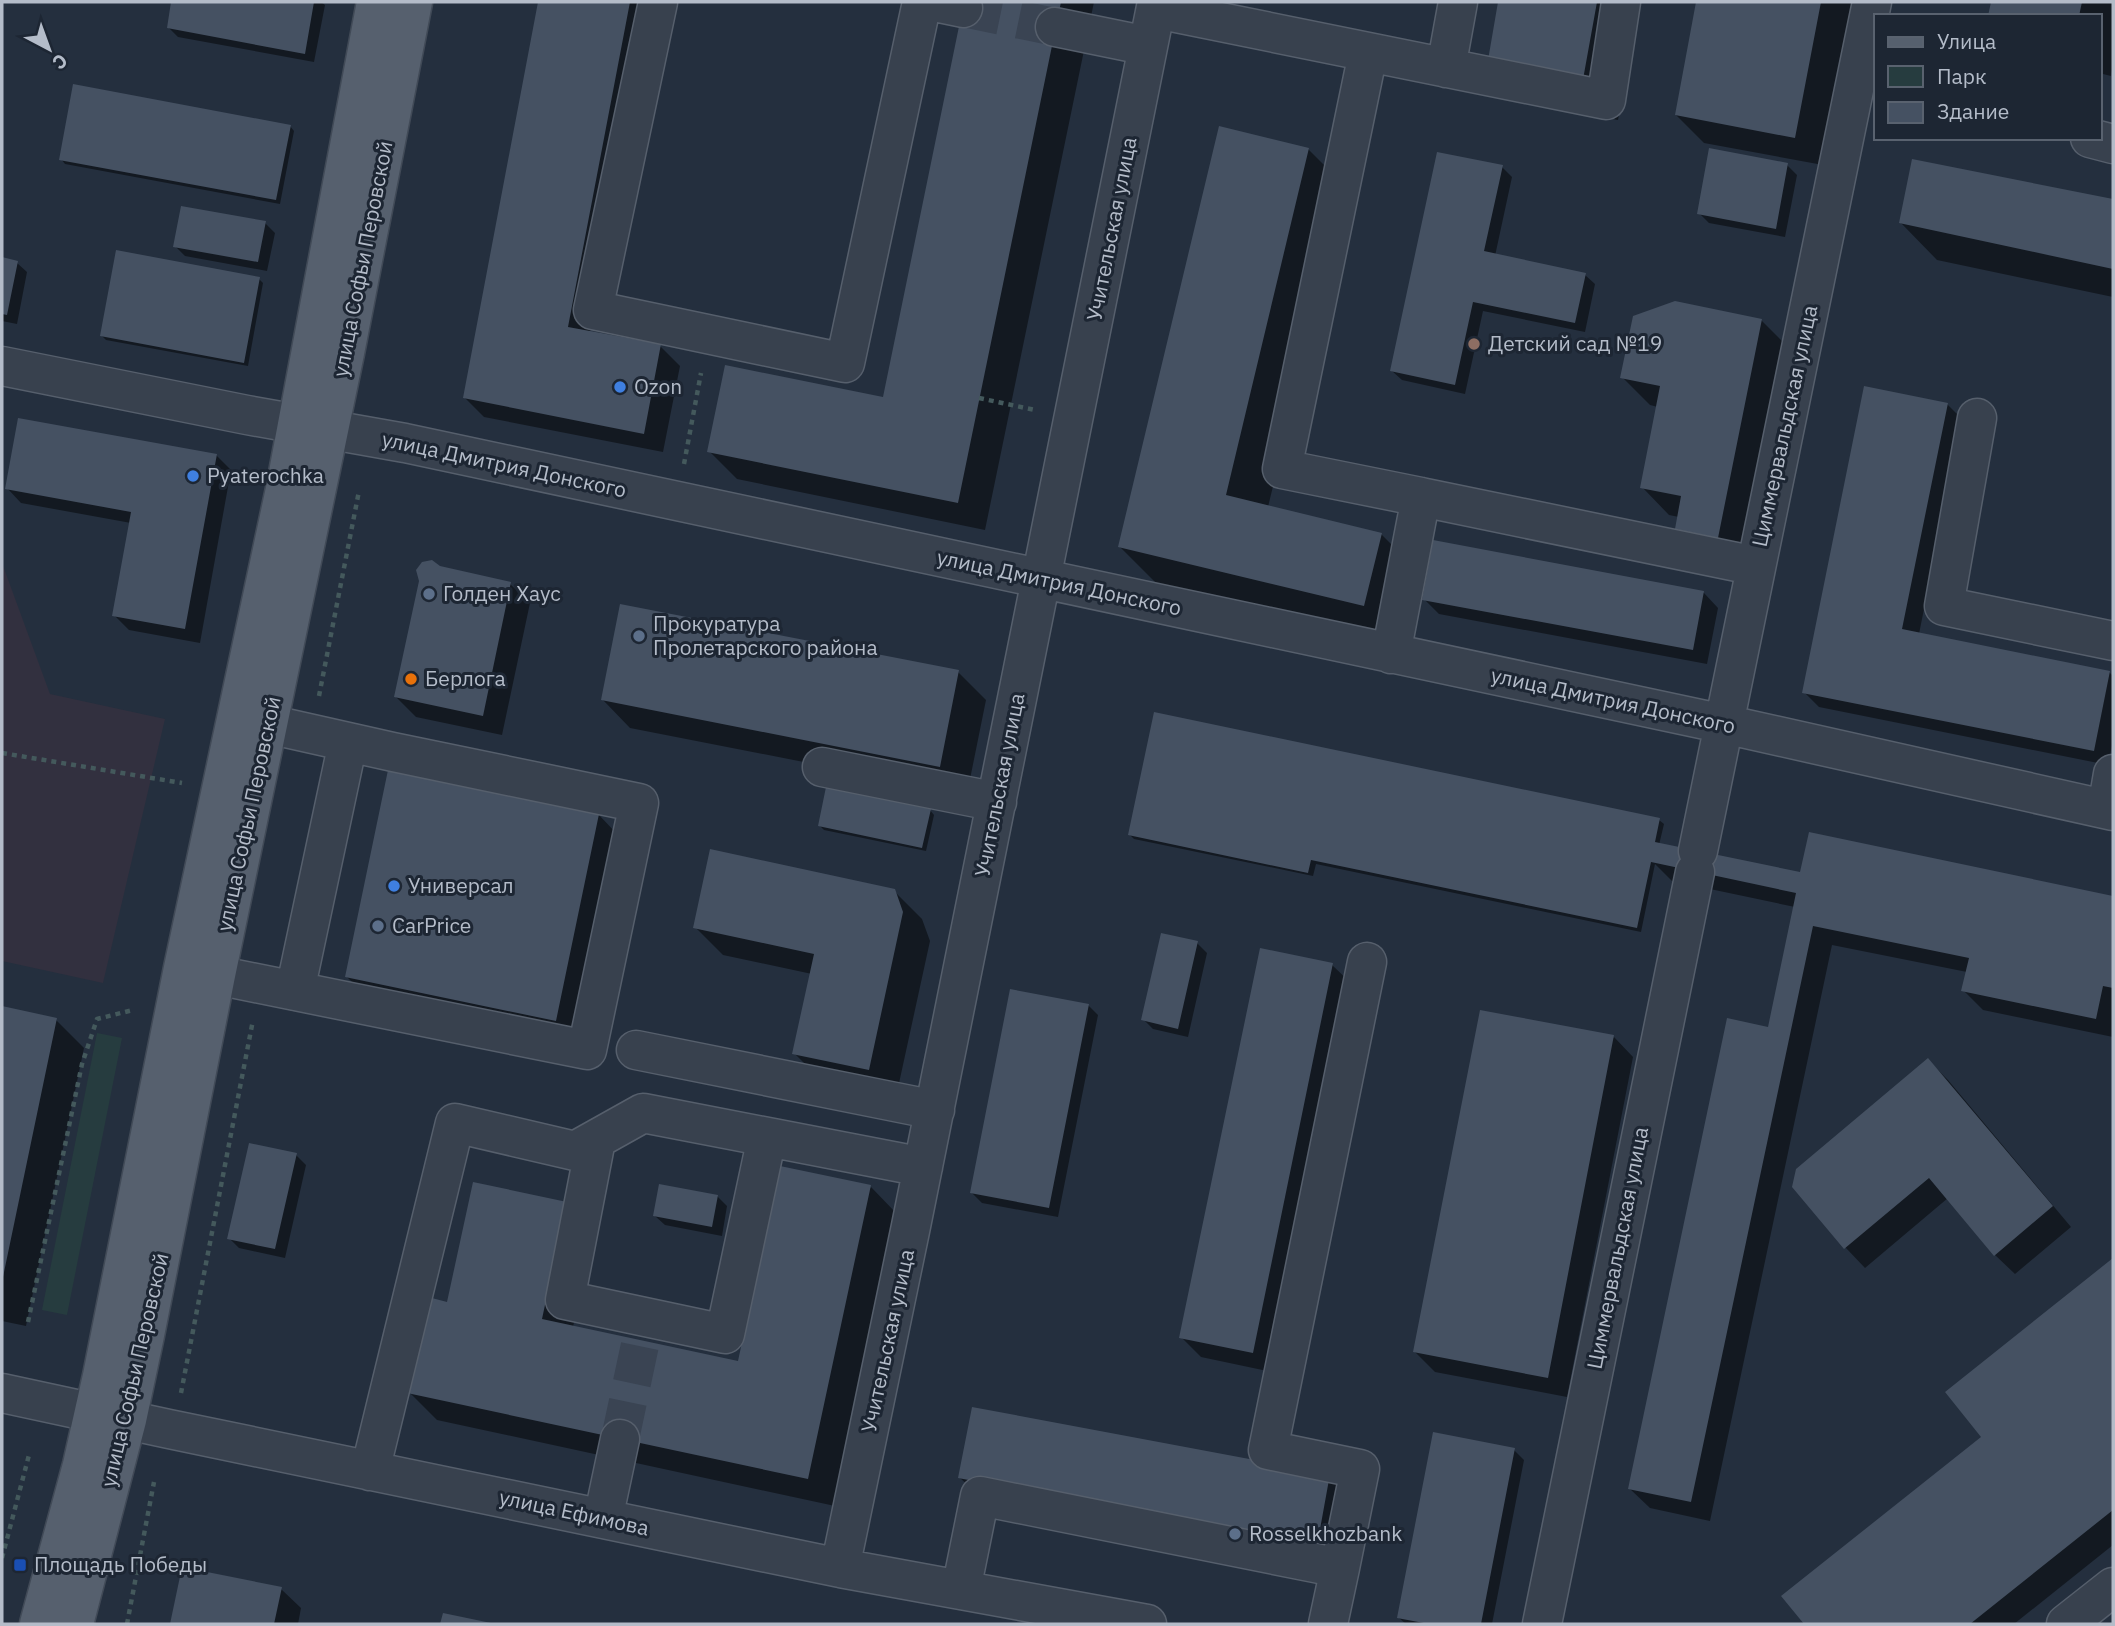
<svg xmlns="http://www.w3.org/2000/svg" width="2115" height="1626" font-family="'IBM Plex Sans',sans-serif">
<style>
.medical{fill:#32303f}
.green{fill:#263c3f}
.shadow{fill:#0007}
.building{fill:#455162}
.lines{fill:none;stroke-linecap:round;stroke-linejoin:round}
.minor-tunnel{stroke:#3a4453;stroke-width:38;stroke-dasharray:38 19;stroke-linecap:butt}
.minor-casing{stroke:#565f6c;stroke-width:41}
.major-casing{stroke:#414a57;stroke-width:41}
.path{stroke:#44595c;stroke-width:4.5;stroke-dasharray:5 5;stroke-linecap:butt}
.minor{stroke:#38414e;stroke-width:38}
.major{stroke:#56606e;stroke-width:38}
.education-dot{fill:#8d6e63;stroke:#1d2633;stroke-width:2.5}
.shop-dot{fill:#3f7fe0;stroke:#1d2633;stroke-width:2.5}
.service-dot{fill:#5c6f8a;stroke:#1d2633;stroke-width:2.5}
.food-dot{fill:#e8710a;stroke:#1d2633;stroke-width:2.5}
.transit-dot{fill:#1a4fb4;stroke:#1d2633;stroke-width:2.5}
.labels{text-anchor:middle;stroke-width:6;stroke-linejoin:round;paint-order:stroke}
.street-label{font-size:21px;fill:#b4bcc9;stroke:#1d2633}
.poi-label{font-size:21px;fill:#b4bcc9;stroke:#1d2633;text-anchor:start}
</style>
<rect width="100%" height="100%" fill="#242f3e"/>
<path class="medical" d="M2 563 50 694 165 719 103 983 2 961Z"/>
<path class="green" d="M97 1033 122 1038 67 1315 42 1310Z"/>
<path class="shadow" d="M173 2H321L325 5 314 62 178 37 168 27Z
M540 2H663L610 226 590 333 660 346 680 366 663 452 484 417 464 397Z
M966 2H1094L985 530 737 479 709 451 885 399Z
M1500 2H1641L1618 120 1525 102 1488 65Z
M1698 2H1853L1823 165 1704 143 1676 115Z
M1993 2H2113V64L2111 76 2099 73V16H1990Z
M290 126 294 131 280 204 65 164 61 159Z
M1308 149 1345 186 1268 507 1381 534 1418 571 1401 642 1156 583 1120 547Z
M1913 161 2113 201V297L1937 260 1901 223Z
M1787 165 1797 175 1785 237 1709 223 1699 213Z
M1502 167 1512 177 1495 256 1585 275 1595 284 1585 332 1483 311 1465 394 1402 380 1392 371Z
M265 223 275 233 267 271 185 256 175 246Z
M2 259 17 263 27 272 17 324 2 321Z
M259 279 263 283 248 366 106 340 102 336Z
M1761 320 1789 348 1745 565 1704 556 1676 528 1679 517 1669 515 1642 487 1658 407 1650 405 1622 377Z
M1947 404 1962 419 1919 634 2109 672 2113 676V741L2108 765 1819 707 1804 692Z
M216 455 231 470 200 643 129 630 114 615 131 523 21 503 7 488Z
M439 568 510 584 530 603 502 735 416 717 396 697Z
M1704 593 1718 608 1707 664 1439 614 1424 599Z
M958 672 986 700 967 794 630 728 603 700Z
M930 810 934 815 926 851 824 830 820 826Z
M599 815 618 835 575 1039 366 996 346 976Z
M1659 820 1664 824 1659 845 1801 874 1810 834 2113 898V1037L1983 1010 1963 990 1967 972 1832 945 1710 1521 1650 1508 1630 1489 1769 1029 1795 907 1672 881 1655 864 1641 932 1316 864 1313 876 1134 839 1130 835Z
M894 891 922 919 930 941 896 1097 822 1081 794 1053 812 974 723 955 695 927Z
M1197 943 1207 953 1188 1037 1153 1029 1143 1019Z
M1332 965 1352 984 1272 1372 1201 1357 1181 1337Z
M1088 1005 1098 1015 1058 1217 982 1203 972 1193Z
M2 1008 56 1020 84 1048 26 1326 2 1321Z
M1614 1037 1633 1057 1567 1397 1435 1372 1415 1352Z
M1928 1060 1948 1080 2071 1227 2015 1274 1995 1255 1948 1198 1865 1268 1846 1248 1794 1187Z
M296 1155 306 1165 285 1258 239 1248 229 1238Z
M871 1187 898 1215 835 1506 437 1420 409 1392 594 1232 573 1327 739 1363Z
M717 1196 727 1206 722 1236 665 1225 655 1216Z
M2113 1260V1545L2014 1624H1806L1784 1597 1984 1437 1948 1392Z
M1514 1450 1524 1460 1492 1624H1406L1399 1618Z
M1330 1476 1339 1486 1326 1555 970 1487 960 1478Z
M184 1569 281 1589 301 1608 298 1624H172Z"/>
<path class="building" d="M171 2H314L305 54 167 28Z
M538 2H630L568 327 661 344 644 434 463 398Z
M964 2H1061L958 503 707 452 725 365 883 397Z
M1498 2H1597L1582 85 1487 66Z
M1696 2H1821L1795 138 1675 115Z
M1991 2H2082L2079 16H1988Z
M73 84 291 125 276 200 59 160Z
M1219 126 1309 148 1226 495 1382 533 1364 606 1118 547Z
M1709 148 1788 163 1776 229 1697 214Z
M1437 152 1503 165 1484 251 1586 273 1575 323 1473 302 1455 385 1390 371Z
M1912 159 2113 199V269L1899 223Z
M181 206 266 221 258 262 173 247Z
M116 250 260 277 244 363 100 336Z
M2 257 18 261 7 315 2 314Z
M1675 301 1762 319 1718 538 1675 529 1681 496 1640 488 1660 386 1620 378 1633 316Z
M1864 386 1948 403 1902 629 2110 671 2094 751 1802 693Z
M18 418 217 454 185 629 112 616 131 512 5 489Z
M1433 540 1704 591 1693 650 1422 600Z
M432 560 440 566 511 582 483 716 394 697 419 581 416 570 422 562Z
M620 604 959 670 940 767 601 700Z
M1154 712 1660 818 1655 842 1800 872 1809 832 2113 896V988L2103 986 2096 1019 1961 991 1969 958 1813 926 1691 1502 1628 1489 1727 1018 1768 1027 1796 893 1651 862 1637 928 1311 860 1308 873 1128 835Z
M388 770 599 814 556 1021 345 977Z
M826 787 931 809 922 848 818 826Z
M710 849 895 889 903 912 869 1070 792 1054 814 954 693 928Z
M1161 933 1198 941 1178 1029 1141 1020Z
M1260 948 1333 963 1253 1353 1179 1338Z
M1010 989 1089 1004 1049 1208 970 1193Z
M2 1006 57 1018 3 1277H2Z
M1480 1010 1614 1035 1548 1378 1413 1352Z
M1928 1058 2053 1206 1994 1256 1929 1178 1844 1249 1792 1187 1796 1169Z
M249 1143 297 1153 275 1249 227 1239Z
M780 1166 871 1185 808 1479 407 1393 428 1297 447 1302 473 1182 567 1202 542 1319 738 1361Z
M659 1184 718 1195 712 1227 653 1216Z
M2113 1258V1510L1970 1624H1804L1781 1596 1981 1437 1945 1392Z
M972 1407 1330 1474 1317 1546 958 1478Z
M1433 1432 1515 1448 1481 1624H1429L1397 1618Z
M182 1567 282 1587 274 1624H170Z
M443 1613 491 1623V1624H440Z"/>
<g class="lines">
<path class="minor-tunnel" d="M963 8 1055 27
M620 1439 641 1340"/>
<g class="minor-casing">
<path id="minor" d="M658 2 593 310 845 363 922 2
M934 2 963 8
M1156 9 1606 100 1621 2
M1055 27 1148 46
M1368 53 1282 469 1421 497
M1446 68 1458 2
M2090 138 2113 144
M2 366 247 415 405 443 1724 724 2113 811
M1977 418 1944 606 2113 641
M1391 654 1421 497 1756 566
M822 767 997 802
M2107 809 2113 774
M1698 851 1872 2
M216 975 587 1050 639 803 393 752 268 724
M295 991 348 742
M636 1050 935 1110
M596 1140 565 1300 725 1334 767 1137
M2 1393 169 1429 840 1568 1147 1624
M370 1471 455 1123 575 1151 643 1113 923 1167
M603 1519 620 1439
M840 1568 911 1226 1157 2
M1340 1568 1360 1469 1268 1450 1367 962
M961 1590 980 1496 1340 1568 1328 1624
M1542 1624 1695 872
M2066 1624 2113 1587"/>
</g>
<g class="major-casing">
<path id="major" d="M39 1624 82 1465 102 1376 183 968 285 489 376 2
M74 1624 127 1420 145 1335 216 975 345 353 413 2"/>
</g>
<path class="path" d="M979 398 1035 410
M684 464 701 373
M319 696 359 491
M2 753 182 783
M28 1322 82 1064 97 1019 133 1010
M181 1393 253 1020
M2 1558 29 1455
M127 1624 154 1482"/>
<use href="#minor" class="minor"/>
<use href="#major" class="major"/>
</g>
<circle class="education-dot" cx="1474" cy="344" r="7"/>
<g class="shop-dot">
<circle cx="620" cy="387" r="7"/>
<circle cx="193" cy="476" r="7"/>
<circle cx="394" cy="886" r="7"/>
</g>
<g class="service-dot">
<circle cx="429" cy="594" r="7"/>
<circle cx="639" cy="636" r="7"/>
<circle cx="378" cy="926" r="7"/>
<circle cx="1235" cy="1534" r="7"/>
</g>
<circle class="food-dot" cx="411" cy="679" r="7"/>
<rect class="transit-dot" x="13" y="1558" width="14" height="14" rx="3.5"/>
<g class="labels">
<g class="street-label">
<text transform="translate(1112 229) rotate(-79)" y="7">Учительская улица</text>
<text transform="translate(363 259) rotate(-79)" y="7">улица Софьи Перовской</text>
<text transform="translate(1785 426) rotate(-78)" y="7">Циммервальдская улица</text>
<text transform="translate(504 465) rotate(12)" y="7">улица Дмитрия Донского</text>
<text transform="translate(1059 583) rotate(12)" y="7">улица Дмитрия Донского</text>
<text transform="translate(1613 701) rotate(12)" y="7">улица Дмитрия Донского</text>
<text transform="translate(1000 785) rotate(-79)" y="7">Учительская улица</text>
<text transform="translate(249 814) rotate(-78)" y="7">улица Софьи Перовской</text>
<text transform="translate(1618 1248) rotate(-79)" y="7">Циммервальдская улица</text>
<text transform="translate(888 1341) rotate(-78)" y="7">Учительская улица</text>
<text transform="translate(135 1370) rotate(-77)" y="7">улица Софьи Перовской</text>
<text transform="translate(574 1513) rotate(12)" y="7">улица Ефимова</text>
</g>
<g class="poi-label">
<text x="1488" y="351">Детский сад №19</text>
<text x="634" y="394">Ozon</text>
<text x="207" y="483">Pyaterochka</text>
<text x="443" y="601">Голден Хаус</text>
<text x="653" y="631">Прокуратура<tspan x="653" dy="24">Пролетарского района</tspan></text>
<text x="425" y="686">Берлога</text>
<text x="408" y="893">Универсал</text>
<text x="392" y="933">CarPrice</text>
<text x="1249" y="1541">Rosselkhozbank</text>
<text x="34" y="1572">Площадь Победы</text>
</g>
</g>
<rect width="2115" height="1626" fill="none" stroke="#b4bcc9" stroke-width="7"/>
<rect x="1874" y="14" width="228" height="126" fill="#1d2633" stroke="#59626f" stroke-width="2"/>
<rect x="1888" y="37" width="35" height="10" fill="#56606e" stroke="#59626f" stroke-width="2"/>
<text x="1937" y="49" font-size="21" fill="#b4bcc9">Улица</text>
<rect x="1888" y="66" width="35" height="21" fill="#263c3f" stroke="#59626f" stroke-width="2"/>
<text x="1937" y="84" font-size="21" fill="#b4bcc9">Парк</text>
<rect x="1888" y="102" width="35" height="21" fill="#455162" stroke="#59626f" stroke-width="2"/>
<text x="1937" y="119" font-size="21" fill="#b4bcc9">Здание</text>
<g transform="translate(49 49) rotate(139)" stroke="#1d2633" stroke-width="5" paint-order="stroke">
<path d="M0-5L12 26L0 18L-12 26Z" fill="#b4bcc9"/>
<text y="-10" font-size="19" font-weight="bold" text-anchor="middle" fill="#b4bcc9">С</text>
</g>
</svg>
